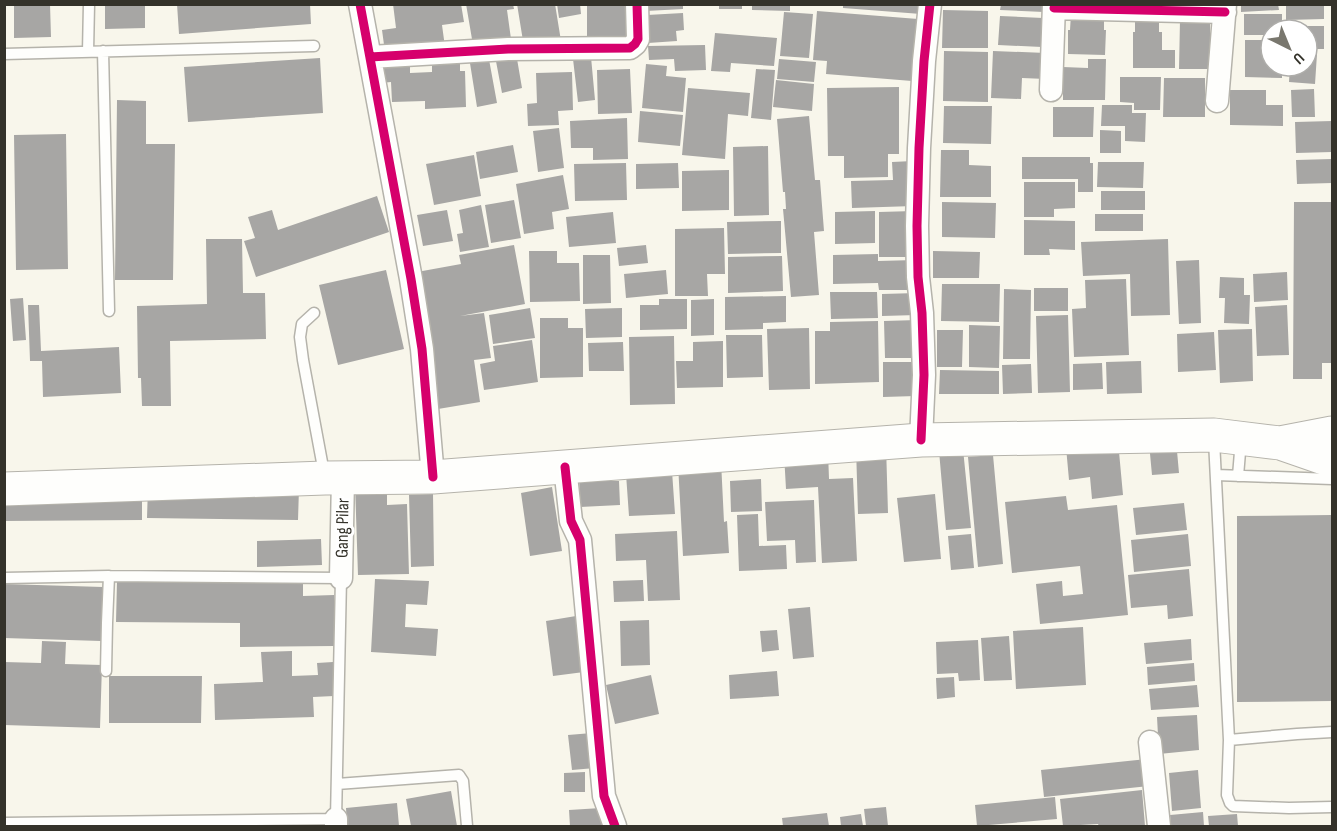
<svg xmlns="http://www.w3.org/2000/svg" width="1337" height="831" font-family="'Sofia Sans Condensed',sans-serif">
<style>
.building{fill:#a7a6a4}
.lines{fill:none;stroke-linecap:round;stroke-linejoin:round}
.service-casing{stroke:#b5b3ab;stroke-width:13}
.minor-casing{stroke:#b5b3ab;stroke-width:25}
.primary-casing{stroke:#b5b3ab;stroke-width:35}
.service{stroke:#fefefc;stroke-width:10}
.minor{stroke:#fefefc;stroke-width:22}
.primary{stroke:#fefefc;stroke-width:33}
.cycleway-casing{stroke:#fff;stroke-width:13}
.cycleway{stroke:#d6006c;stroke-width:9}
.labels{text-anchor:middle;stroke-width:6;stroke-linejoin:round;paint-order:stroke}
.street-label{font-size:18px;fill:#34322a;stroke:#fff}
</style>
<rect width="100%" height="100%" fill="#f8f6eb"/>
<path class="building" d="M14 4H50L51 37 14 38Z
M105 4H145V28L105 29Z
M177 4H310L311 24 179 34Z
M393 4H461L464 22 442 25 445 47 385 52 382 30 396 28Z
M466 4H513L514 9 507 10 511 39 473 45Z
M517 4H555L561 41 524 47Z
M557 4H580L581 14 559 18Z
M587 4H626L627 40H587Z
M645 4H683V9L646 11Z
M719 4H742V9H719Z
M752 4H790V11L752 10Z
M843 4H922L921 14 843 8Z
M1241 4H1278L1279 10 1241 12Z
M1286 4H1324V19L1286 20Z
M1001 5H1044V12L1000 10Z
M943 10 988 11V48H942Z
M817 11 918 19 912 81 826 74 827 61 813 60Z
M784 12 813 14 809 58 780 56Z
M683 13 684 30 676 31 677 41 648 43 647 15Z
M1071 14 1104 15V30H1106L1105 55 1068 54V30H1070Z
M1244 14H1282V30H1271V35H1244Z
M1000 16 1043 18 1042 47 998 45Z
M1135 16H1159V32H1162V50H1175V68H1133V32H1135Z
M1180 20H1210V69H1179Z
M1286 26H1324V49H1307V30H1286Z
M715 33 777 38 774 66 731 63 730 72 711 71Z
M1245 40H1271V66H1282V78L1245 77Z
M705 45 706 70 675 71 674 59 649 60 648 46Z
M944 51 988 52V102L943 101Z
M993 51 1046 53V79L1022 78 1021 99 991 98Z
M516 53 522 88 502 93 495 56Z
M488 54 497 103 477 107 469 57Z
M1307 54H1317L1315 84 1289 82 1290 66H1307Z
M460 56V71H465L466 107 425 109V101L392 102 391 82 381 83V62L410 61V73L432 72V57Z
M591 57 595 100 578 102 573 59Z
M320 58 323 113 188 122 184 67Z
M779 59 816 62 814 82 777 79Z
M1088 59H1106L1105 100H1063V67L1088 68Z
M646 64 667 66 666 76 686 78 683 112 642 108Z
M630 69 632 113 598 114 597 70Z
M756 69 775 70 771 120 751 118Z
M572 72 573 110 558 111 559 125 528 126 527 104 537 103 536 73Z
M1120 77H1161L1160 110H1134V103L1120 102Z
M1164 78H1205V117H1163Z
M776 80 814 84 812 111 773 107Z
M899 87V154H888V177L844 178V156H828L827 88Z
M688 88 750 93 748 116 728 114 725 159 682 155Z
M1314 89 1315 117H1292L1291 90Z
M1230 90H1266V105H1283V126L1230 125Z
M117 100 146 101V144H175L173 280H115Z
M1102 105H1132V113H1146L1145 142 1125 141V126H1101Z
M944 106H992L991 144 943 143Z
M1053 107H1094L1093 137H1053Z
M640 111 683 115 680 146 638 142Z
M809 116 815 180H820L824 231 814 232 819 295 791 297 783 209H786L785 192H783L777 119Z
M627 118 628 159 593 160V148H571L570 121Z
M1332 121V152L1296 153 1295 122Z
M559 128 564 168 538 172 533 131Z
M1100 130 1121 131V153H1100Z
M66 134 68 269 16 270 14 135Z
M513 145 518 172 480 179 476 152Z
M768 146 769 215 734 216 733 147Z
M941 150H969V165L991 166V197H940Z
M474 155 481 196 434 205 426 164Z
M1022 157H1090V163H1093V192H1078V179H1022Z
M1332 159V183L1297 184 1296 160Z
M913 161 914 206 852 208 851 181 893 180 892 162Z
M1098 162H1144L1143 188 1097 187Z
M626 163 627 200 575 201 574 164Z
M678 163 679 188 636 189V164Z
M729 170V210L682 211V171Z
M563 175 569 209 552 212 554 229 524 234 516 184Z
M1024 182H1075V208L1054 209V217H1024Z
M1101 191H1145V210H1101Z
M377 196 389 232 256 277 244 241 255 238 248 217 272 210 278 230Z
M514 200 521 238 491 243 485 205Z
M942 202 996 203 995 238 942 237Z
M1294 202H1332V363H1322V379H1293Z
M481 205 489 247 460 252 457 234 463 233 459 210Z
M447 210 453 241 423 246 417 215Z
M875 211V243L835 244V212Z
M914 211 915 257H879V212Z
M613 212 616 243 569 247 566 217Z
M1095 214H1143V231H1095Z
M1024 220 1075 221V250L1049 249 1050 255H1024Z
M781 221V253L728 254 727 222Z
M724 228 725 274H707L708 296H675V229Z
M206 239H242L243 293H265L266 339 170 341 171 406H142L141 378H138L137 306 207 304Z
M1168 239 1170 315 1131 316 1130 274 1083 276 1081 242Z
M514 245 525 304 460 316 484 313 491 358 474 360 480 402 438 409 417 272 461 264 459 255Z
M646 245 648 263 619 266 617 248Z
M529 251H557V263H579L580 301 530 302Z
M933 251 980 252 979 278H933Z
M878 254V261L915 260 916 290H879L878 283 833 284V255Z
M583 255H610L611 303 583 304Z
M782 256 783 291 728 293V257Z
M1199 260 1201 323 1179 324 1176 261Z
M386 270 404 349 338 365 319 285Z
M666 270 668 294 626 298 624 274Z
M1287 272 1288 300 1254 302 1253 274Z
M1220 277 1244 278V295H1250L1249 324 1224 323 1225 298H1219Z
M1126 279 1129 355 1074 357 1072 309 1086 308 1085 280Z
M942 284H1000L999 322 941 321Z
M1034 288H1068V311H1034Z
M1004 289 1031 290 1030 359H1003Z
M830 292H877L878 318 831 319Z
M917 293V315L882 316V294Z
M786 296V322L763 323V329L725 330V297Z
M23 298 26 340 13 341 10 299Z
M659 299H687V329L640 330V305H659Z
M714 299V335L691 336V300Z
M28 305H39L41 351 119 347 121 393 43 397 42 361H30Z
M1287 305 1289 355 1257 356 1255 307Z
M530 308 535 338 493 344 489 315Z
M622 308V337L586 338 585 309Z
M1068 315 1070 392 1038 393 1036 316Z
M540 318H568V328H583V377L540 378Z
M918 320 919 358H885L884 321Z
M878 321 879 382 815 384V331H830V322Z
M969 325 1000 326 999 368 969 367Z
M809 328 810 389 769 390 767 329Z
M1252 329 1253 381 1220 383 1218 330Z
M937 330H963L962 367H937Z
M1214 332 1216 370 1178 372 1177 334Z
M726 335H762L763 377 727 378Z
M674 336 675 404 630 405 629 337Z
M532 340 538 382 484 390 480 364 495 361 493 346Z
M723 341V387L677 388 676 361H693V342Z
M623 342 624 371H589L588 343Z
M1141 361 1142 393 1107 394 1106 362Z
M883 362H915L916 396 883 397Z
M1102 363 1103 389 1073 390V364Z
M1031 364 1032 393 1003 394 1002 365Z
M940 370 999 371V394H939Z
M1176 440 1179 473 1152 475 1149 443Z
M1118 441 1123 495 1092 499 1090 477 1069 480 1066 447Z
M886 445 888 513 858 514 856 447Z
M963 449 971 528 946 530 939 451Z
M828 452 829 479 853 478 857 561 822 563 818 487 786 489 784 454Z
M993 455 1003 564 978 567 968 457Z
M721 461 724 522 727 521 729 553 683 556 678 464Z
M602 471 603 481H619L620 505 580 507 579 472Z
M672 471 675 514 629 516 626 474Z
M761 479 762 511 731 512 730 481Z
M387 483V505L407 504 409 574 358 575 355 484Z
M148 486 299 488 298 520 147 518Z
M552 487 562 551 530 556 521 493Z
M142 490V520L4 521V491Z
M433 494 434 566 411 567 409 495Z
M935 494 941 559 904 562 897 498Z
M1066 496 1068 510 1117 505 1128 615 1040 624 1036 584 1062 581 1063 596 1083 594 1080 566 1012 573 1005 502Z
M814 500 816 562 796 563 795 540 767 541 765 502Z
M1184 503 1187 530 1136 535 1133 508Z
M758 514 759 546 786 545 787 569 739 571 737 515Z
M1332 515V701L1237 702V516Z
M677 531 680 600 648 601 646 560 616 561 615 534Z
M971 534 974 568 951 570 948 536Z
M1188 534 1191 566 1134 572 1131 540Z
M321 539 322 565 257 567V541Z
M1189 569 1193 616 1168 619 1167 605 1131 608 1128 575Z
M375 579 429 581 427 605 406 604 405 627 438 629 436 656 371 652Z
M643 580 644 601 614 602 613 581Z
M117 581 303 582V596L334 595V646L240 647V623L116 622Z
M4 584 103 587 101 641 4 638Z
M810 607 814 657 793 659 788 609Z
M576 616 584 672 553 676 546 621Z
M649 620 650 665 621 666 620 621Z
M1083 627 1086 685 1016 689 1013 631Z
M777 630 779 650 762 652 760 631Z
M1009 636 1012 680 984 681 981 638Z
M1191 639 1192 660 1146 664 1144 643Z
M978 640 980 680 959 681 958 673 937 674 936 642Z
M42 641 66 642 65 664 102 665 100 728 4 725V662L41 663Z
M292 651V676L318 675 317 663 333 662 334 696 313 697 314 717 215 720 214 684 263 682 261 652Z
M1194 663 1195 681 1148 685 1147 667Z
M777 671 779 696 730 699 729 675Z
M651 675 659 714 615 724 606 685Z
M109 676H202L201 723H109Z
M954 677 955 697 937 699 936 678Z
M1197 685 1199 707 1151 710 1149 689Z
M1197 715 1199 750 1159 754 1157 717Z
M592 733 595 768 572 770 568 735Z
M1147 759 1149 786 1044 797 1041 770Z
M1198 770 1201 808 1172 811 1169 773Z
M585 772V792H564V773Z
M1142 790 1145 826H1099L1098 824 1063 826 1060 799Z
M451 791 457 826H411L406 799Z
M1055 797 1057 819 977 826 975 805Z
M397 803 399 826H347L346 808Z
M886 807 888 826H866L864 809Z
M601 808 602 826H570L569 810Z
M1203 812 1204 826H1171L1170 815Z
M827 813 829 826H783L782 818Z
M861 814 863 826H841L840 817Z
M1237 814 1238 826H1209L1208 816Z"/>
<g class="lines">
<g class="service-casing">
<path id="service" d="M103 51 109 311
M88 52 89 4
M4 54 314 46
M314 313 302 324 300 337 303 360 324 473
M1214 440 1229 740 1297 734 1332 732
M1216 475 1332 479
M1238 476 1241 440
M4 578 109 576 341 578 336 819 4 823
M106 671 107 623 109 576
M1229 740 1227 795 1230 803 1233 806 1289 808 1332 807
M337 784 459 775 463 781 467 826"/>
</g>
<g class="minor-casing">
<path id="minor" d="M360 4 411 279 422 349 433 477
M1054 8 1225 12
M370 57 508 49 630 48 635 44 638 39 637 4
M1051 90 1054 4
M1217 101 1225 4
M921 440 924 375 922 313 918 277 917 226 919 148 924 61 930 4
M565 467 571 521 580 540 604 796 615 826
M341 578 343 478
M1150 742 1159 826
M336 819V826"/>
</g>
<g class="primary-casing">
<path id="primary" d="M1280 443 1332 433
M4 489 325 478 433 477 921 440 1214 435 1280 443 1332 461"/>
</g>
<use href="#service" class="service"/>
<use href="#minor" class="minor"/>
<use href="#primary" class="primary"/>
<g class="cycleway-casing">
<path id="cycleway" d="M360 4 411 279 422 349 433 477
M1054 8 1225 12
M370 57 508 49 630 48 635 44 638 39 637 4
M921 440 924 375 922 313 918 277 917 226 919 148 924 61 930 4
M565 467 571 521 580 540 604 796 615 826"/>
</g>
<use href="#cycleway" class="cycleway"/>
</g>
<g class="labels">
<g class="street-label">
<text transform="translate(342 528) rotate(-89)" y="6">Gang Pilar</text>
</g>
</g>
<rect width="1337" height="831" fill="none" stroke="#34322a" stroke-width="12"/>
<g transform="translate(1289 48) rotate(137)"><circle r="28" fill="#ffffff" stroke="#aeadaa" stroke-width="1.5"/>
<path d="M0-4.5L10 22L0 15L-10 22Z" fill="#79776e"/>
<text y="-9" font-size="16" font-weight="bold" text-anchor="middle" fill="#34322a">U</text>
</g>
</svg>
